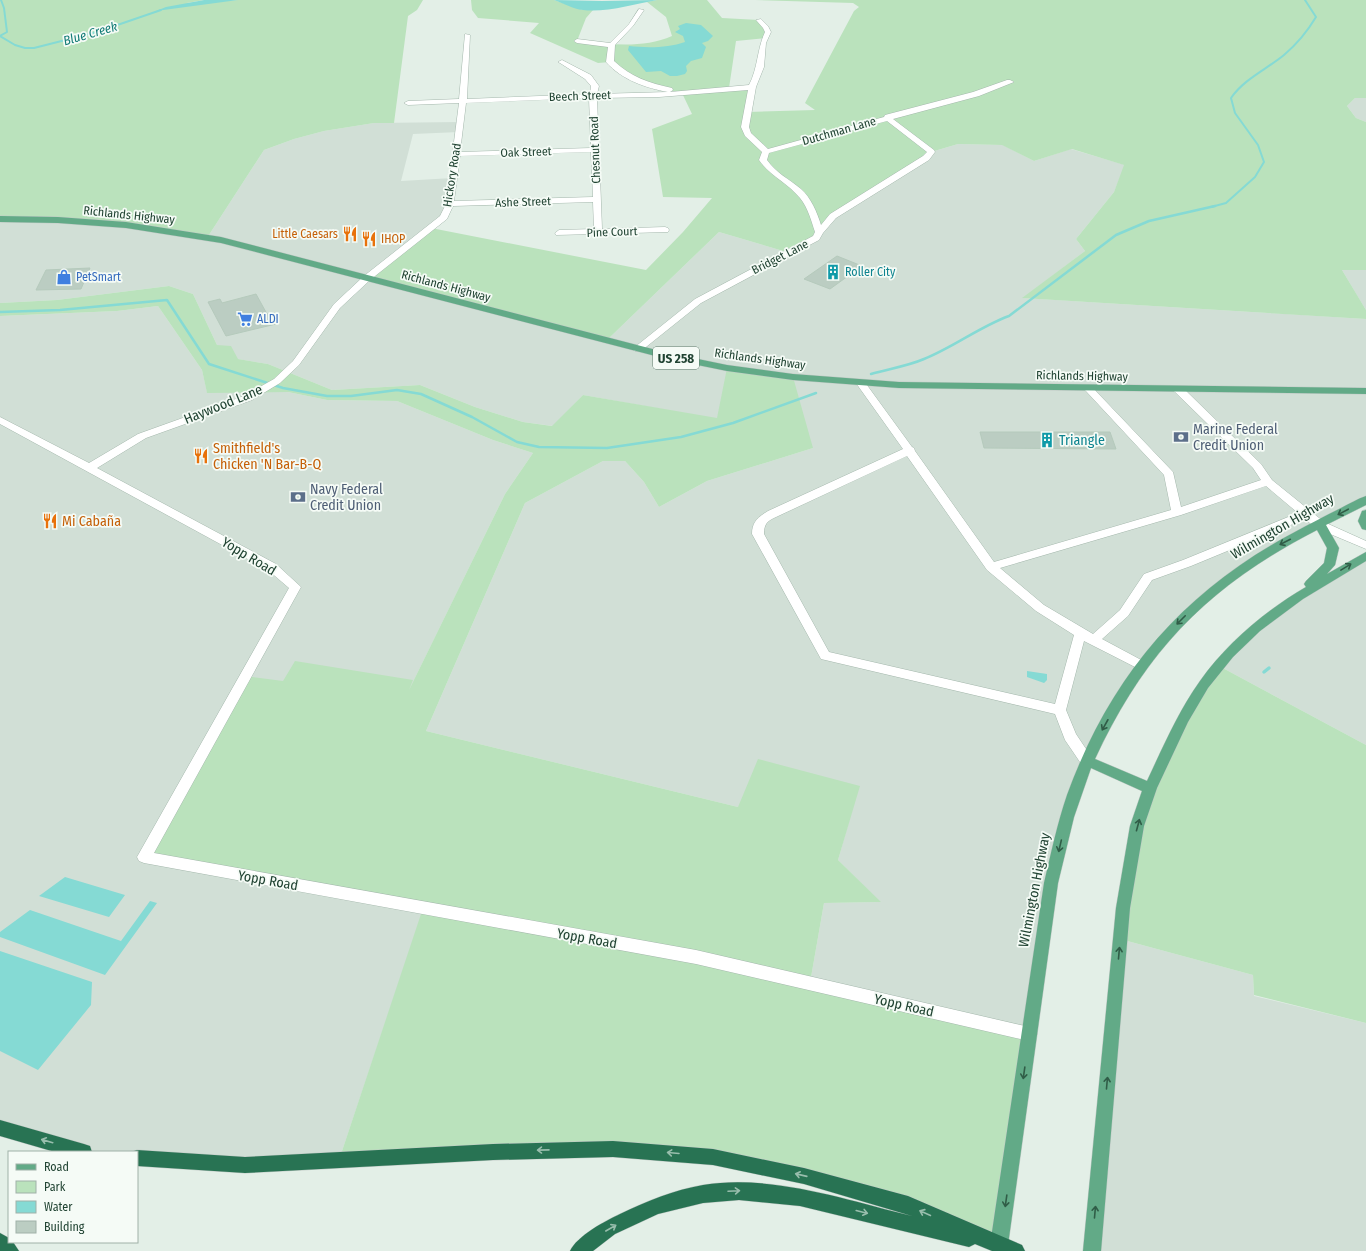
<svg xmlns="http://www.w3.org/2000/svg" width="1366" height="1251" font-family="'Fira Sans Condensed',sans-serif">
<style>
.built{fill:#d1dfd6}
.green{fill:#bae2bc}
.water{fill:#85dad4}
.lines{fill:none;stroke-linecap:round;stroke-linejoin:round}
.stream-far2{stroke:#85dad4;stroke-width:2}
.stream-far1{stroke:#85dad4;stroke-width:2.5}
.stream{stroke:#85dad4;stroke-width:3.5}
.building{fill:#bbcdc2;stroke:#b5cabc}
.minor-casing{stroke:#a5b8ad;stroke-width:1}
.major-casing{stroke:#c1cac6;stroke-width:1}
.highway-casing{stroke:#c1cac6;stroke-width:1}
.minor{fill:#fff;fill-rule:evenodd}
.major{fill:#62aa87;fill-rule:evenodd}
.highway{fill:#287353;fill-rule:evenodd}
.oneway{stroke:#305d47}
.oneway2{stroke:#99bead}
.labels{text-anchor:middle;stroke-width:3.5;stroke-linejoin:round;paint-order:stroke}
.far-street-label{font-size:12px;fill:#204332;stroke:#f5fbf6}
.far-food-label{font-size:12px;fill:#c56008;stroke:#f5fbf6;text-anchor:end}
.far-culture-label{font-size:12px;fill:#0d838f;stroke:#f5fbf6;text-anchor:start}
.far-shop-label{font-size:12px;fill:#366cbe;stroke:#f5fbf6;text-anchor:start}
.far-water-label{font-size:13px;font-style:italic;fill:#127b76;stroke:#f5fbf6}
.shield{fill:#f5fbf6;stroke:#607a6d;stroke-width:1}
.shield-label{font-size:13px;font-weight:bold;fill:#204332}
.street-label{font-size:14px;fill:#204332;stroke:#f5fbf6}
.service-label{font-size:14px;fill:#4e5e75;stroke:#f5fbf6;text-anchor:start}
.culture-label{font-size:14px;fill:#0d838f;stroke:#f5fbf6;text-anchor:start}
.food-label{font-size:14px;fill:#c56008;stroke:#f5fbf6;text-anchor:start}
</style>
<rect width="100%" height="100%" fill="#e3efe7"/>
<path class="built" d="M1355 98H1366V122L1356 118 1347 106Z
M460 122 459 132 413 134 401 181 453 178 444 217 368 278 606 341 719 232 790 253 833 216 931 152 958 144 1003 145 1034 161 1071 149 1125 165 1114 192 1076 239 1085 251 1023 298 1366 319V500L1320 525 1200 600 1121 695 1061 838 1029 1034 810 983 824 903 880 902 838 860 859 786 738 807 426 731 525 503 603 461H625L644 482 659 507 707 481 813 448 717 419 583 395 553 426 523 422 475 407 420 385 332 390 268 364 237 359 217 345 193 294 169 286 57 300 0 303V219L93 223 207 238 264 150 294 139 324 131 374 123Z
M1342 270H1366V310L1358 297Z
M158 306 202 370 207 392H288L327 400 397 401 493 440 533 453 505 494 393 723 424 908 339 1160 245 1165 137 1152H84L0 1128V316L117 311Z
M1366 556V745L1219 666 1256 628Z
M1120 939 1253 975 1254 996 1366 1023V1251H1092Z"/>
<path class="green" d="M0 0H204L187 3 238 0H423L417 10 408 16 394 123H374L324 131 294 139 264 150 207 238 158 229 0 219Z
M471 0H554L583 10H593L586 18 577 41C608 44 643 49 672 36L666 17 647 2 657 0H707L722 18 759 20 766 27V38L736 41 729 88 752 87 748 112 815 110 805 103 854 11 859 7 853 3 755 0H1366V98H1355L1347 106 1356 118 1366 122V270H1342L1366 310V319L1022 298 1085 251 1076 239 1114 192 1124 165 1072 149 1034 161 1002 145 958 144 931 152 833 216 819 232 790 253 719 232 606 341 367 278 431 228 646 270 683 232 712 198 663 197 652 129 692 114 682 93 645 85 610 62 598 63 530 33 539 23 478 18 472 10Z
M169 286 193 294 217 345 231 346 238 359 268 364 332 390 420 385 475 407 523 422 552 426 583 395 717 418 727 368 793 377 813 448 707 481 659 507 644 482 625 461H603L525 503 426 731 738 807 758 759 860 786 838 860 881 902 824 903 810 983 1029 1034 999 1245 908 1205 669 1153 339 1160 423 908 144 857 245 676 283 681 295 661 413 680 409 690 505 494 533 453 493 440 397 401 327 400 288 392 207 393 202 370 158 306 117 311 0 316V303L57 300Z
M1219 666 1366 745V1023L1254 995 1253 975 1120 939 1150 788Z"/>
<path class="water" d="M204 0H238L156 11 166 7Z
M554 0 602 1 657 0C636 4 604 13 583 10 573 9 563 3 554 0Z
M686 23 701 25 713 36 708 41 702 43 706 47 702 58 691 61 686 66 687 71 685 74 677 76H670L661 71 646 72 628 50 629 46C647 48 668 48 685 42L683 36 675 32 680 29 678 26Z
M1027 671 1047 674V680L1044 683 1027 677Z
M65 877 125 895 109 917 39 896Z
M150 901 157 903 105 975 0 937V932L30 910 121 941Z
M0 951 92 982 91 1005 38 1070 0 1051Z"/>
<g class="lines">
<path class="stream-far2" d="M1 0 4 8 7 32 0 36 15 45 25 48H34L97 32 161 10
M1211 207 1226 203 1255 177 1264 162 1258 145 1235 113 1231 98C1244 79 1267 69 1284 55 1297 44 1307 32 1316 17L1305 0"/>
<path class="stream-far1" d="M0 312 60 310 167 300 209 364 283 388 327 396H351L397 390 421 394 472 417 517 442 539 447 607 448 681 437 733 423 816 393
M871 374C888 369 908 366 924 359 954 347 979 327 1009 316L1116 235 1149 221 1215 206"/>
<path class="stream" d="M1264 672 1269 668"/>
</g>
<path class="building" d="M837 256 862 266 830 289 804 279Z
M90 268 81 289 36 290 46 270Z
M256 294 267 314H270L276 324 226 336 208 302 220 299 222 303Z
M980 432H1110L1116 449 984 448Z"/>
<g class="lines">
<g class="minor-casing">
<path id="minor" d="M639 9 644 10 633 26 615 45 614 61C631 77 649 83 672 88L673 90 670 92 749 85C758 68 757 49 765 32L763 28 756 20 761 19 768 26 771 32 766 43 764 67 756 87 749 127 751 133 768 149 884 117 885 115 973 92 1007 80H1010L1014 82 979 96 893 119 934 150 935 152 929 160 836 218 823 233 819 240 701 303 641 351H635L633 349 635 347 695 299 813 236 815 232C811 220 808 208 800 198 788 183 770 176 759 160L762 152 745 136 741 127 748 90 659 97 597 98 602 229 665 227 668 228 669 230 668 232 556 235 555 233 559 230 594 229 593 202 453 206 447 219 370 280 340 308 299 365 280 383 252 400 146 438 97 468 276 564 301 587 154 853 696 950 1029 1027 1035 1029 1037 1034 1035 1039 1029 1041 696 964 144 863 139 861 137 857 289 588 268 570 0 424V417L89 463 138 434 244 396 274 379 293 361 334 304 364 276 440 216 446 204 459 103 408 105 404 103 408 101 459 99 465 34 470 35 467 99 590 94 591 86 585 79 560 63 558 62 562 60 591 75 599 86 597 94 668 92C646 88 622 80 606 62L608 47 577 43 574 41 577 39 610 43 629 24ZM589 98 591 148 460 152 466 103ZM887 121 927 152 923 156 830 214 821 225C817 212 811 198 801 189 789 179 776 173 767 160L769 153ZM591 152 593 197 454 201 460 156Z
M861 380 864 381 912 447 914 448 915 451 994 562 1171 510 1164 475 1085 390 1083 388 1085 386H1091L1173 472 1181 507 1261 480 1253 468 1174 391 1173 389 1174 387H1182L1261 464 1272 480 1324 522 1366 541V549L1316 528 1305 519 1191 566 1152 580 1128 616 1102 639 1145 662 1147 665 1145 668 1141 670 1137 668 1084 641 1066 710 1076 734 1094 761 1092 765 1087 766 1082 765 1065 740 1055 714 821 659 752 534C752 522 758 517 768 511L903 449 856 383ZM907 456 987 570 1036 611 1074 635 1055 704 829 652 764 534C764 524 767 521 776 517ZM1266 486 1298 513 1183 560 1144 574 1120 610 1093 634 1044 605 1000 568 1181 515Z"/>
</g>
<g class="major-casing">
<path id="major" d="M0 216 58 217 126 222 221 237 664 352 727 365 793 374 899 382 1366 388V394L899 388 793 380 727 371 663 358 221 243 126 228 58 223 0 222Z
M1366 496V505L1326 525 1339 548 1335 565 1327 574 1366 552V561L1303 599 1260 631 1233 657 1208 688 1188 722 1157 788 1144 826 1130 908 1101 1251H1083L1116 908 1130 826 1142 791 1091 768 1074 817 1058 883 1008 1245 1005 1251H993L990 1245 1044 883C1051 854 1057 824 1067 795 1110 677 1182 592 1293 533 1309 524 1325 516 1341 508 1349 504 1357 499 1366 496ZM1317 530 1327 548 1324 563 1306 581 1304 584 1306 587C1265 611 1227 643 1200 681 1178 712 1163 747 1147 781L1095 759C1146 649 1210 585 1317 530Z
M1366 510V530L1362 529 1358 521 1362 511Z"/>
</g>
<g class="highway-casing">
<path id="highway" d="M0 1120 84 1144 90 1146 92 1152H55L0 1136Z
M613 1141 713 1149 804 1168 908 1196 1022 1245 1025 1251H992L975 1244 969 1247 800 1206 739 1200 703 1203 658 1214 615 1234 593 1251H570C577 1236 605 1221 620 1214 647 1201 674 1190 703 1185 772 1174 846 1200 912 1216L804 1184 713 1165 613 1157 493 1160 245 1173 137 1166V1152H131L137 1150 245 1157 493 1144Z
M0 1233 9 1238V1242H13L19 1251H0Z"/>
</g>
<use href="#minor" class="minor"/>
<use href="#major" class="major"/>
<use href="#highway" class="highway"/>
</g>
<defs><path id="oneway-shaft" d="M-6 0H5M1.5-3L5.5 0L1.5 3" fill="none" stroke-width="1.6" stroke-linecap="round" stroke-linejoin="round"/></defs>
<g class="oneway">
<use href="#oneway-shaft" transform="translate(1343 512) rotate(152)"/>
<use href="#oneway-shaft" transform="translate(1285 542) rotate(153)"/>
<use href="#oneway-shaft" transform="translate(1346 567) rotate(-31)"/>
<use href="#oneway-shaft" transform="translate(1181 620) rotate(135)"/>
<use href="#oneway-shaft" transform="translate(1105 725) rotate(119)"/>
<use href="#oneway-shaft" transform="translate(1138 825) rotate(-75)"/>
<use href="#oneway-shaft" transform="translate(1060 846) rotate(103)"/>
<use href="#oneway-shaft" transform="translate(1119 953) rotate(-85)"/>
<use href="#oneway-shaft" transform="translate(1024 1073) rotate(98)"/>
<use href="#oneway-shaft" transform="translate(1107 1083) rotate(-85)"/>
<use href="#oneway-shaft" transform="translate(1006 1201) rotate(98)"/>
<use href="#oneway-shaft" transform="translate(1095 1212) rotate(-85)"/>
</g>
<g class="oneway2">
<use href="#oneway-shaft" transform="translate(47 1141) rotate(-164)"/>
<use href="#oneway-shaft" transform="translate(543 1150) rotate(179)"/>
<use href="#oneway-shaft" transform="translate(673 1153) rotate(-175)"/>
<use href="#oneway-shaft" transform="translate(801 1175) rotate(-167)"/>
<use href="#oneway-shaft" transform="translate(734 1191) rotate(-3)"/>
<use href="#oneway-shaft" transform="translate(862 1212) rotate(14)"/>
<use href="#oneway-shaft" transform="translate(925 1213) rotate(-156)"/>
<use href="#oneway-shaft" transform="translate(611 1228) rotate(-30)"/>
</g>
<defs>
<g id="restaurant-bare" transform="scale(1.2)"><path d="M-5-6h1v4h1v-4h1v4h1v-4h1v5L-1.5 .5V6h-2V.5L-5-1ZM5-6V6H3V1.5H1.5Q1.5-4 5-6Z" fill="#e8710a" stroke="#f5fbf6" stroke-width="2.5" paint-order="stroke"/></g>
<g id="building-bare" transform="scale(1.2)"><path d="M-4-6H4V6H1V3H-1V6H-4ZM-2.5-4.3h1.7v1.8h-1.7ZM.8-4.3h1.7v1.8H.8ZM-2.5-1h1.7V.8h-1.7ZM.8-1h1.7V.8H.8Z" fill="#0f9aa8" stroke="#f5fbf6" stroke-width="2.5" paint-order="stroke"/></g>
<g id="shop-bare" transform="scale(1.2)"><path d="M-5-2.5h2.3a2.7 3.5 0 0 1 5.4 0H5L5.5 6h-11ZM-1.5-2.5h3a1.5 2.3 0 0 0-3 0Z" fill="#3f7fe0" stroke="#f5fbf6" stroke-width="2.5" paint-order="stroke"/></g>
<g id="supermarket-bare" transform="scale(1.2)"><path d="M-6-5.5h2.5l.6 2H6L4.5 2H-2.5L-4.4-4H-6ZM-1.5 3.2a1.3 1.3 0 1 0 .1 0ZM3 3.2a1.3 1.3 0 1 0 .1 0Z" fill="#3f7fe0" stroke="#f5fbf6" stroke-width="2.5" paint-order="stroke"/></g>
<g id="bank-bare" transform="scale(1.2)"><path d="M-6-4H6V4H-6ZM0-2.3a2.3 2.3 0 1 0 0 4.6a2.3 2.3 0 1 0 0-4.6Z" fill="#5c6f8a" stroke="#f5fbf6" stroke-width="2.5" paint-order="stroke"/></g>
</defs>
<g fill-rule="evenodd">
<use href="#restaurant-bare" x="350" y="234"/>
<use href="#restaurant-bare" x="369" y="239"/>
<use href="#building-bare" x="833" y="272"/>
<use href="#shop-bare" x="64" y="277"/>
<use href="#supermarket-bare" x="245" y="319"/>
<use href="#bank-bare" x="1181" y="437"/>
<use href="#building-bare" x="1047" y="440"/>
<use href="#restaurant-bare" x="201" y="456"/>
<use href="#bank-bare" x="298" y="497"/>
<use href="#restaurant-bare" x="50" y="521"/>
</g>
<g class="labels">
<g class="far-street-label">
<text transform="translate(580 96) rotate(-2)" y="4">Beech Street</text>
<text transform="translate(839 131) rotate(-16)" y="4">Dutchman Lane</text>
<text transform="translate(595 150) rotate(-92)" y="4">Chesnut Road</text>
<text transform="translate(526 152) rotate(-2)" y="4">Oak Street</text>
<text transform="translate(452 175) rotate(-81)" y="4">Hickory Road</text>
<text transform="translate(523 202) rotate(-2)" y="4">Ashe Street</text>
<text transform="translate(129 215) rotate(6)" y="4">Richlands Highway</text>
<text transform="translate(612 232) rotate(-2)" y="4">Pine Court</text>
<text transform="translate(780 257) rotate(-27)" y="4">Bridget Lane</text>
<text transform="translate(446 286) rotate(15)" y="4">Richlands Highway</text>
<text transform="translate(760 359) rotate(8)" y="4">Richlands Highway</text>
<text transform="translate(1082 376) rotate(1)" y="4">Richlands Highway</text>
</g>
<g class="far-food-label">
<text x="338" y="238">Little Caesars</text>
<text x="381" y="243" text-anchor="start">IHOP</text>
</g>
<g class="far-culture-label">
<text x="845" y="276">Roller City</text>
</g>
<g class="far-shop-label">
<text x="76" y="281">PetSmart</text>
<text x="257" y="323">ALDI</text>
</g>
<g class="far-water-label">
<text transform="translate(90 33) rotate(-16)" y="5">Blue Creek</text>
</g>
<rect class="shield" x="653" y="347" width="46" height="22" rx="3"/>
<g class="shield-label">
<text x="676" y="363">US 258</text>
</g>
<g class="street-label">
<text transform="translate(223 404) rotate(-22)" y="5">Haywood Lane</text>
<text transform="translate(1282 526) rotate(-30)" y="5">Wilmington Highway</text>
<text transform="translate(249 556) rotate(31)" y="5">Yopp Road</text>
<text transform="translate(268 880) rotate(10)" y="5">Yopp Road</text>
<text transform="translate(1034 890) rotate(-79)" y="5">Wilmington Highway</text>
<text transform="translate(587 938) rotate(10)" y="5">Yopp Road</text>
<text transform="translate(904 1005) rotate(13)" y="5">Yopp Road</text>
</g>
<g class="service-label">
<text x="1193" y="434">Marine Federal<tspan x="1193" dy="16">Credit Union</tspan></text>
<text x="310" y="494">Navy Federal<tspan x="310" dy="16">Credit Union</tspan></text>
</g>
<g class="culture-label">
<text x="1059" y="445">Triangle</text>
</g>
<g class="food-label">
<text x="213" y="453">Smithfield's<tspan x="213" dy="16">Chicken 'N Bar-B-Q</tspan></text>
<text x="62" y="526">Mi Cabaña</text>
</g>
</g>
<rect x="8" y="1151" width="130" height="92" fill="#f5fbf6" stroke="#a0b1a8"/>
<rect x="16" y="1164" width="20" height="6" fill="#62aa87" stroke="#a0b1a8"/>
<text x="44" y="1171" font-size="12" fill="#204332">Road</text>
<rect x="16" y="1181" width="20" height="12" fill="#bae2bc" stroke="#a0b1a8"/>
<text x="44" y="1191" font-size="12" fill="#204332">Park</text>
<rect x="16" y="1201" width="20" height="12" fill="#85dad4" stroke="#a0b1a8"/>
<text x="44" y="1211" font-size="12" fill="#204332">Water</text>
<rect x="16" y="1221" width="20" height="12" fill="#bbcdc2" stroke="#a0b1a8"/>
<text x="44" y="1231" font-size="12" fill="#204332">Building</text>
</svg>
